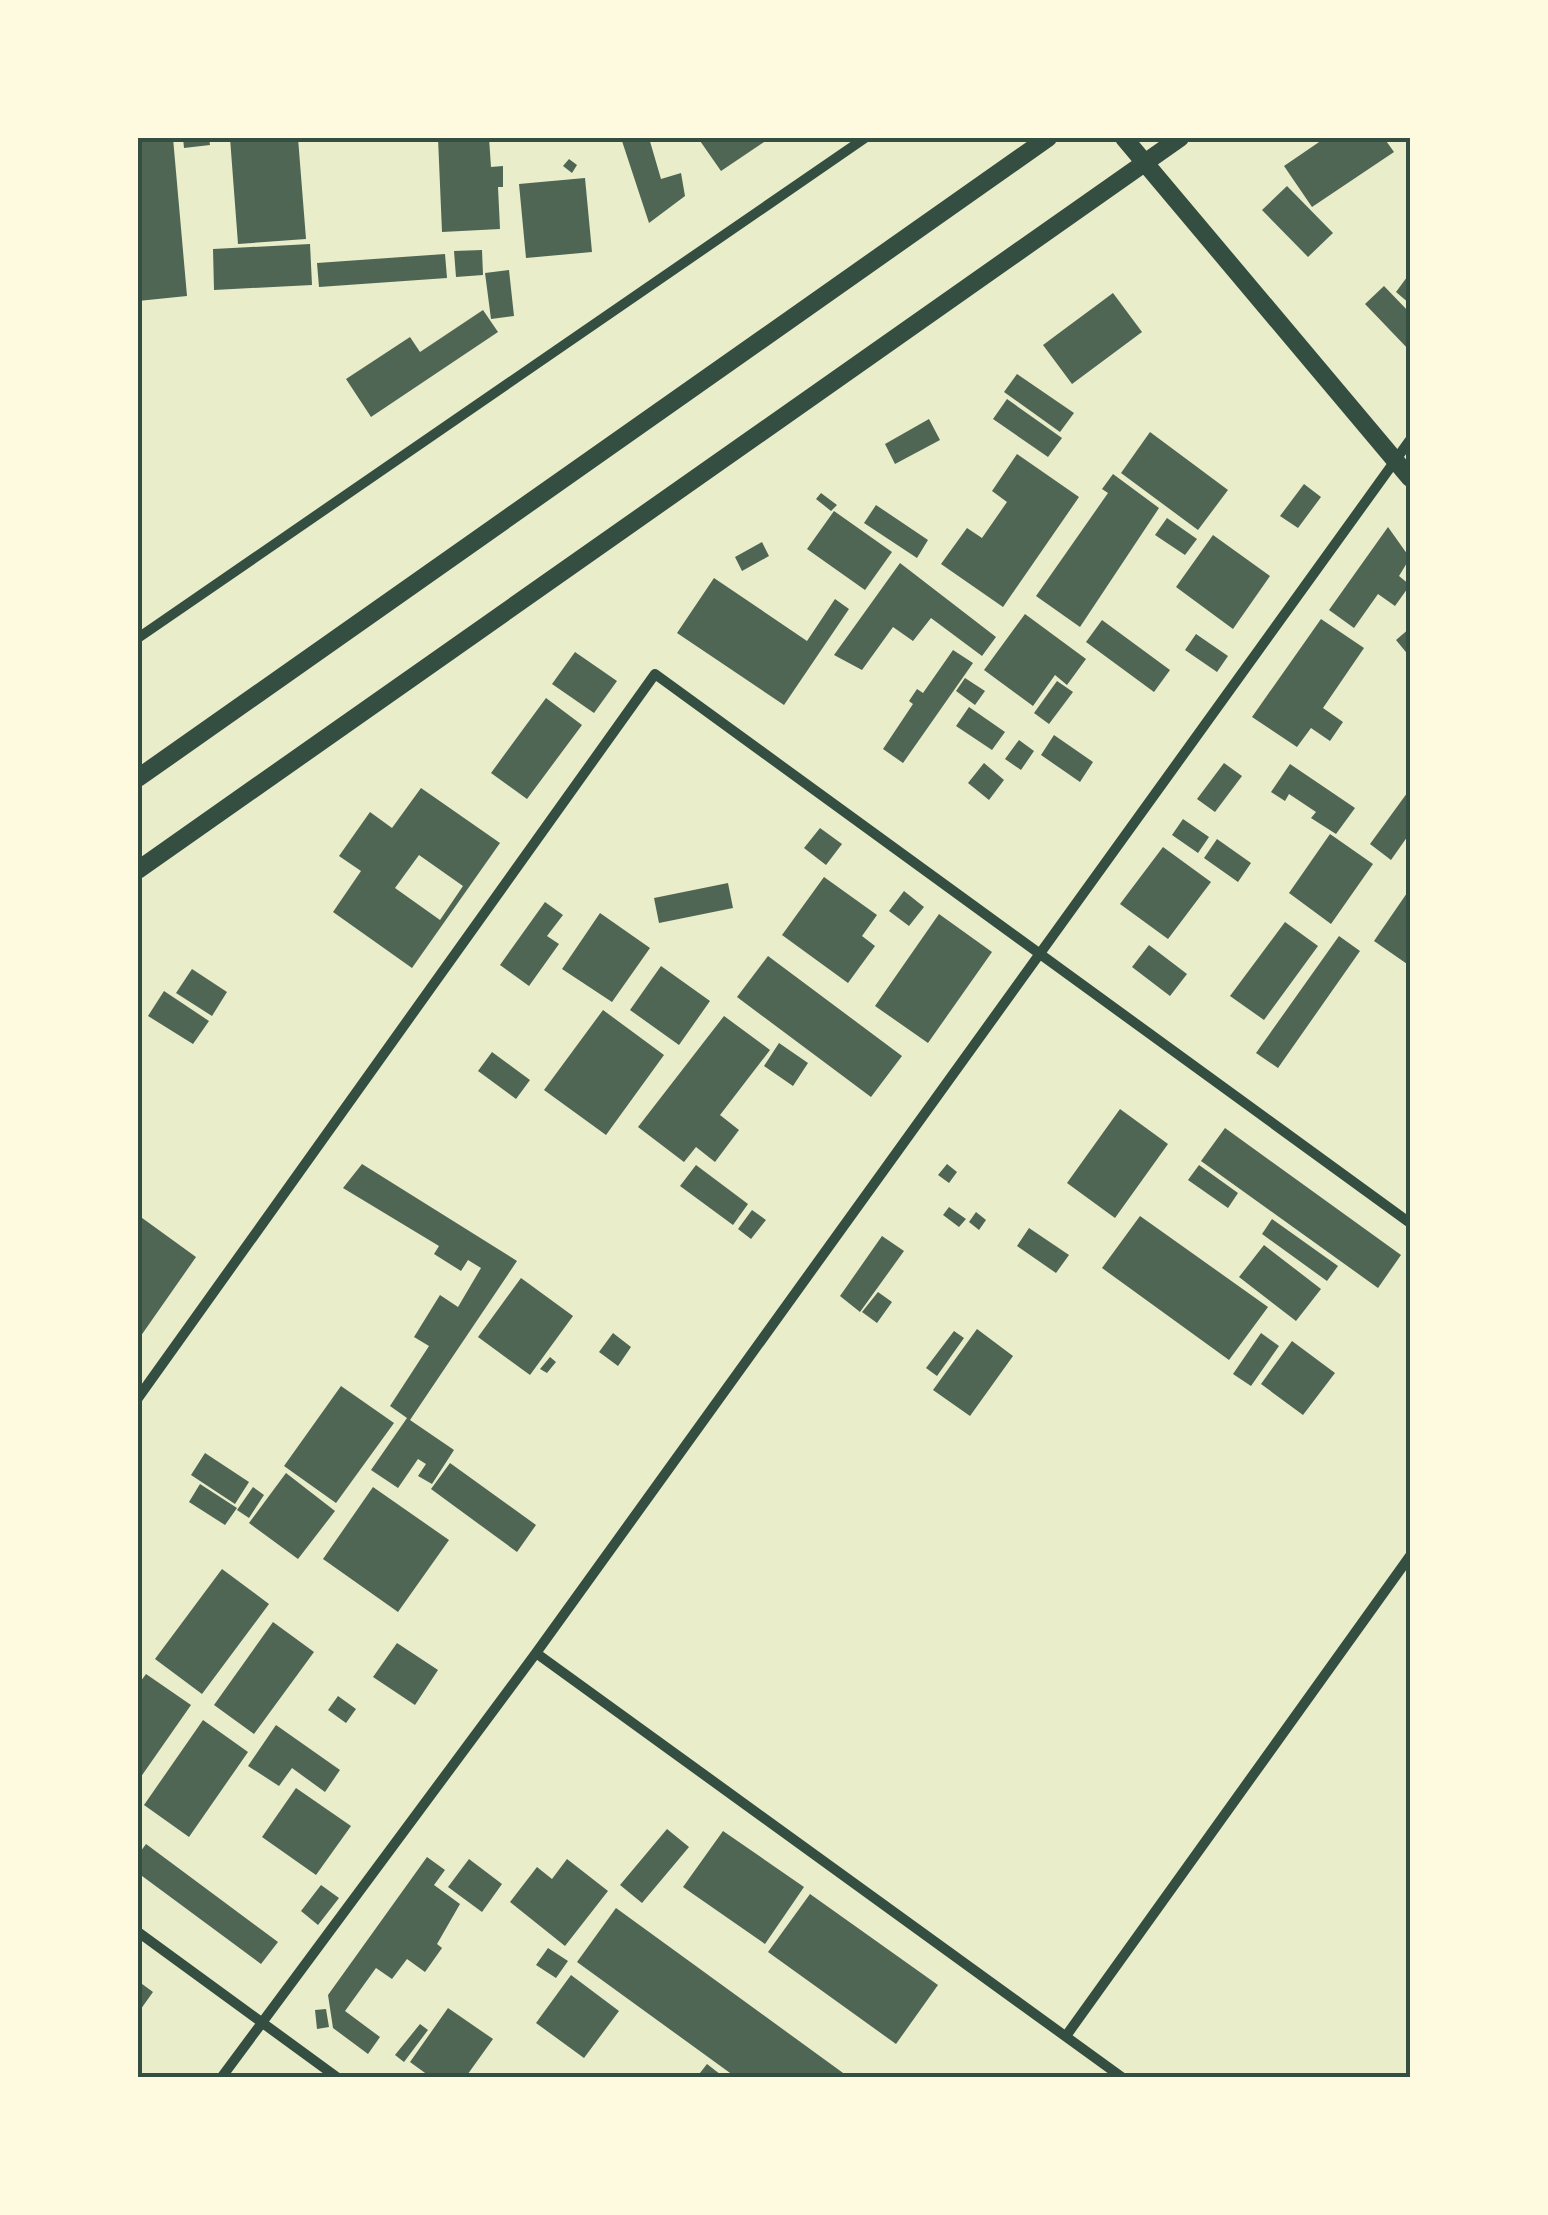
<svg xmlns="http://www.w3.org/2000/svg" width="1548" height="2215" font-family="Arial,sans-serif">
<style>
.building{fill:#4f6655;fill-rule:evenodd}
.lines{fill:none;stroke-linecap:round;stroke-linejoin:round}
.minor{stroke:#344e41;stroke-width:10}
.tertiary{stroke:#344e41;stroke-width:18}
.neatline{fill:none;stroke:#344e41;stroke-width:4}
</style>
<rect width="100%" height="100%" fill="#e9edc9"/>
<path class="building" d="M138 138H173L187 296 138 301Z
M183 138H209L210 145 184 148Z
M230 138H298L306 239 238 244Z
M438 138H489L491 167 503 166V187H498L500 229 442 232Z
M621 138H649L661 179 681 173 685 196 649 223Z
M698 138H770L721 171Z
M1325 138H1384L1394 152 1312 207 1284 166Z
M569 159 577 165 572 173 563 166Z
M585 178 592 252 526 258 519 184Z
M1287 186 1333 233 1308 257 1262 210Z
M310 244 312 285 214 290 213 249Z
M482 250 483 275 456 277 454 251Z
M445 254 447 278 319 287 317 263Z
M509 270 514 316 491 319 485 273Z
M1410 273V304L1396 292Z
M1384 286 1410 313V351L1365 304Z
M1113 293 1142 332 1072 384 1043 345Z
M483 310 498 332 371 417 346 379 410 337 420 352Z
M1017 374 1074 413 1060 432 1004 392Z
M1007 399 1062 438 1048 457 993 419Z
M929 419 940 440 895 464 885 444Z
M1150 432 1228 490 1198 530 1121 473Z
M1017 454 1079 497 1003 607 941 564 967 528 982 538 1007 502 992 491Z
M1113 474 1159 508 1080 627 1036 596 1108 493 1102 489Z
M1304 484 1321 497 1298 528 1280 516Z
M821 493 837 505 831 511 816 499Z
M876 505 928 540 917 558 864 523Z
M834 511 892 552 865 590 807 549Z
M1167 518 1197 539 1185 555 1155 535Z
M1388 527 1410 558 1399 576 1410 585 1395 606 1378 594 1354 628 1329 610Z
M1213 535 1270 576 1233 629 1176 587Z
M762 542 769 556 742 571 735 557Z
M900 563 996 637 982 656 931 618 913 641 893 627 862 670 834 655Z
M714 578 807 641 835 599 849 609 784 705 677 633Z
M1025 614 1086 659 1067 685 1055 675 1033 706 984 670Z
M1321 619 1364 648 1323 708 1343 722 1330 741 1311 728 1297 747 1252 717Z
M1102 620 1170 670 1154 692 1086 642Z
M1410 628V657L1396 640Z
M1196 634 1228 656 1217 672 1185 650Z
M953 650 973 663 903 763 883 749 913 704 909 701 917 689 923 693Z
M575 652 617 681 594 713 552 684Z
M965 678 985 691 975 705 956 691Z
M1057 681 1073 692 1049 724 1034 713Z
M546 698 582 725 527 799 491 773Z
M969 707 1005 732 992 750 956 726Z
M1054 735 1093 762 1080 782 1041 755Z
M1019 740 1034 751 1021 770 1005 759Z
M984 763 1004 780 989 800 968 783Z
M1224 763 1242 776 1215 812 1197 799Z
M1290 764 1355 808 1336 834 1311 818 1316 812 1289 794 1285 801 1271 792Z
M421 788 500 843 412 968 333 912 361 871 339 856 370 812 392 828ZM419 855 463 886 440 920 395 888Z
M1410 789V833L1391 860 1370 844Z
M1183 819 1209 837 1198 853 1172 835Z
M820 828 842 844 826 865 804 848Z
M1330 834 1373 864 1331 924 1289 893Z
M1217 839 1251 863 1238 882 1204 858Z
M1163 847 1211 882 1168 939 1120 904Z
M824 877 877 915 862 936 875 946 848 983 782 935Z
M728 883 733 908 659 923 654 898Z
M904 891 924 907 909 926 889 911Z
M1407 893 1410 895V966L1374 941Z
M545 902 563 915 547 936 559 944 529 986 500 965Z
M600 913 650 948 612 1002 562 969Z
M939 914 992 952 928 1043 875 1006Z
M1285 922 1318 946 1264 1020 1230 996Z
M1339 936 1360 951 1278 1068 1256 1053Z
M1149 945 1187 974 1170 996 1132 967Z
M768 956 902 1056 871 1097 737 997Z
M661 966 710 1001 679 1045 630 1010Z
M192 969 227 992 212 1016 176 993Z
M164 991 209 1021 193 1044 148 1016Z
M603 1010 664 1055 606 1135 544 1090Z
M724 1016 770 1050 720 1115 739 1130 715 1162 696 1147 684 1162 638 1127Z
M779 1043 808 1063 793 1086 764 1066Z
M492 1052 530 1080 516 1099 478 1071Z
M1120 1109 1168 1144 1115 1218 1067 1183Z
M1225 1128 1401 1255 1378 1288 1201 1161Z
M362 1164 517 1261 410 1420 454 1450 432 1484 418 1476 426 1464 418 1459 398 1488 371 1470 407 1418 390 1406 429 1346 414 1337 440 1295 458 1307 481 1268 468 1260 461 1271 434 1254 439 1246 343 1188Z
M947 1164 957 1172 949 1183 938 1175Z
M696 1165 748 1204 733 1225 680 1186Z
M1199 1165 1238 1193 1228 1208 1188 1180Z
M949 1207 966 1219 959 1227 943 1215Z
M752 1210 766 1220 751 1239 738 1229Z
M976 1212 986 1220 979 1230 969 1222Z
M138 1215 196 1257 138 1340Z
M1140 1216 1268 1307 1229 1360 1102 1268Z
M1272 1219 1338 1266 1327 1281 1262 1234Z
M1029 1228 1069 1255 1056 1273 1017 1246Z
M882 1236 904 1251 860 1312 840 1296Z
M1264 1245 1321 1289 1296 1321 1239 1277Z
M521 1278 573 1316 530 1375 478 1337Z
M878 1292 892 1302 877 1323 862 1312Z
M977 1329 1013 1356 970 1416 933 1390Z
M954 1331 964 1338 937 1376 926 1368Z
M613 1333 631 1347 618 1366 599 1352Z
M1261 1333 1279 1346 1251 1386 1233 1374Z
M1292 1341 1335 1373 1303 1415 1261 1384Z
M550 1357 556 1362 547 1373 540 1369Z
M341 1386 394 1423 336 1503 284 1466Z
M205 1453 249 1482 235 1504 191 1475Z
M450 1463 536 1525 517 1552 431 1489Z
M286 1473 335 1511 298 1559 249 1523Z
M200 1484 237 1508 225 1525 189 1502Z
M253 1487 264 1495 249 1518 237 1510Z
M373 1487 449 1540 398 1612 323 1559Z
M222 1569 269 1604 202 1694 155 1659Z
M273 1622 314 1652 254 1734 214 1705Z
M397 1643 438 1670 415 1705 373 1677Z
M146 1674 191 1705 138 1781V1685Z
M338 1696 356 1709 346 1723 328 1710Z
M203 1720 248 1752 189 1837 144 1805Z
M276 1725 340 1770 325 1792 292 1768 279 1786 248 1766Z
M296 1788 351 1826 316 1875 262 1837Z
M667 1829 689 1847 642 1903 620 1885Z
M723 1831 804 1887 765 1944 683 1887Z
M146 1844 278 1942 261 1964 138 1873V1855Z
M427 1857 445 1870 434 1885 460 1904 437 1944 442 1948 425 1972 407 1959 392 1979 376 1968 345 2011 380 2037 368 2054 333 2028 328 1995Z
M469 1859 502 1884 482 1912 448 1887Z
M567 1859 608 1891 565 1946 510 1902 537 1867 552 1879Z
M321 1885 339 1898 318 1925 301 1911Z
M810 1894 938 1985 896 2044 768 1952Z
M616 1908 850 2078H737L577 1962Z
M548 1948 568 1961 556 1978 536 1965Z
M571 1975 619 2011 584 2058 536 2023Z
M138 1981 153 1992 138 2013Z
M448 2008 493 2039 465 2078H432L410 2062Z
M326 2009 329 2027 317 2029 315 2010Z
M420 2024 428 2030 404 2062 395 2055Z
M707 2064 725 2078H696Z"/>
<g class="lines">
<path class="minor" d="M138 638 865 138
M138 1398 655 674 1410 1223
M536 1653 1123 2078
M138 1932 338 2078
M1066 2036 1410 1556
M221 2078 536 1653 1410 440"/>
<path class="tertiary" d="M1124 138 1410 478
M138 778 1048 138
M138 870 1180 138"/>
</g>
<rect width="1548" height="2215" fill="none" stroke="#fefae0" stroke-width="280"/>
<rect x="140" y="140" width="1268" height="1935" class="neatline"/>
</svg>
